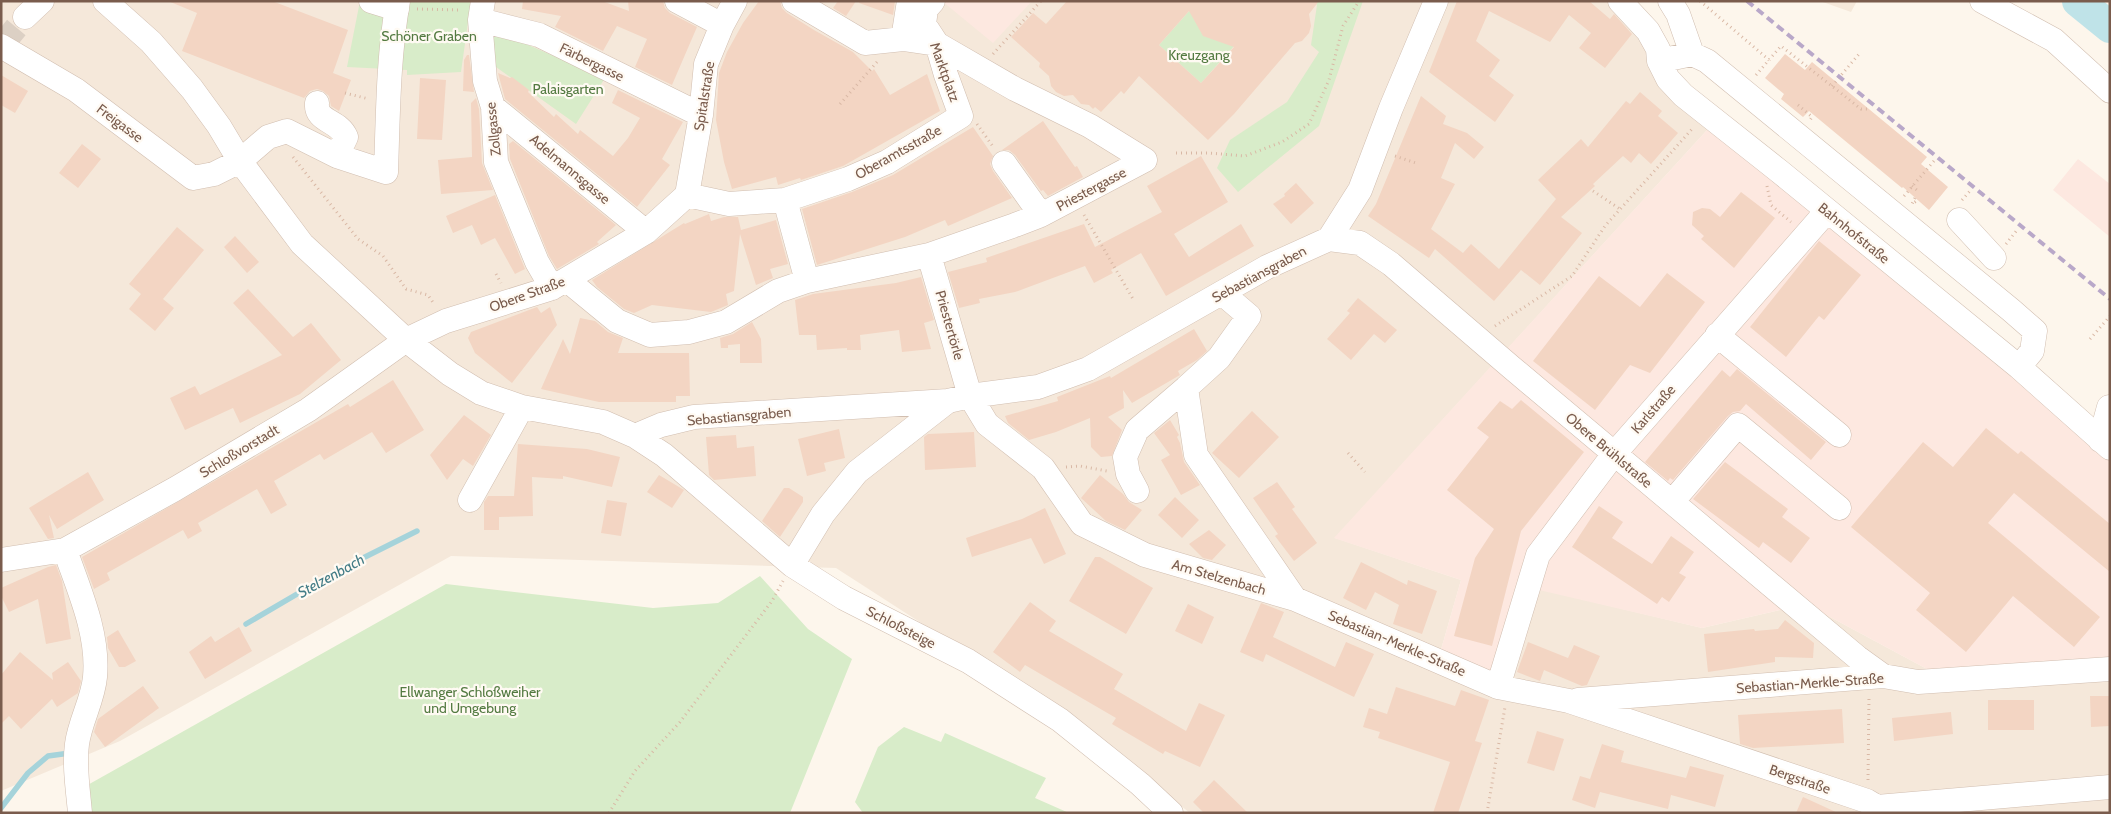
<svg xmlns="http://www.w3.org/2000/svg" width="2111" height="814" font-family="Cabin,sans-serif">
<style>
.residential{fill:#f5e8da}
.commercial{fill:#fde8e0}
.green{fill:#d8ecc9}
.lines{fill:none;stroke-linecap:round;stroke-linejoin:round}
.stream{stroke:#a5d3da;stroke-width:5.5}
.river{stroke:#bfe3e8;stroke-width:32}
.building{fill:#f3d5c3;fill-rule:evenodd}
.minor-tunnel{stroke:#dcd0c4;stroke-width:24;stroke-dasharray:24 12;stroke-linecap:butt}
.minor-casing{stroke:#d1beb0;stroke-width:25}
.path{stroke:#d9b8a5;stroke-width:3;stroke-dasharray:1 4;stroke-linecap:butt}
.minor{stroke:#fff;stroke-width:24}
.rail{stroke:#b9a8c9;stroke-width:4;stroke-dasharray:8 5;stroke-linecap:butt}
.labels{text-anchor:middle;stroke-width:4.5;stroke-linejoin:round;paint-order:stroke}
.park-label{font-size:14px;fill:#537a41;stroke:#fffaf3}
.street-label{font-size:14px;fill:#7a5c4d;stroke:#fffaf3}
.water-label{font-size:15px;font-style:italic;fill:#437c86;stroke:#fffaf3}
</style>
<rect width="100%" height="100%" fill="#fdf6ec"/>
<path class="residential" d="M1 1H1612L1708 129 1335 538 1461 580 1436 667 1539 589 1702 628 1806 604 1953 683 2110 677V813H1190L1113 752 1031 694 836 568 451 556 120 741 1 791Z
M1820 1H1857L1851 12Z"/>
<path class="commercial" d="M942 1H1032L993 43Z
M1708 129 1930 307 2110 457V677L1953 683 1806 604 1702 628 1539 590 1502 692 1436 667 1461 580 1334 538Z
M2078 159 2110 184V237L2053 190Z"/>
<path class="green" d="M360 1H471L461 72 407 75V70L347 67Z
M1198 1 1243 36 1201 83 1159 45Z
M1313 1H1363L1319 126 1238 192 1217 168 1230 140 1287 102 1319 52 1311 45 1317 5Z
M484 26 605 78 576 124 489 62Z
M760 576 808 629 852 659 790 813H69L68 796 446 584 653 608 718 603Z
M904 727 941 742 945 733 1046 778 1035 798 1069 813H863L855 802 878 747Z"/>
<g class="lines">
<path class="stream" d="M246 624 333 573 417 531
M1 808 28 773 48 756 70 753"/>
<path class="river" d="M2078 1 2110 27"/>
</g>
<path class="building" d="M168 1H272L348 30 333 73 351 80 339 111 331 106 329 96 323 91 317 89 310 91 304 98 182 51 197 13Z
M523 1H602L629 11 628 1H663L665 8 670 13 697 27 672 85 635 67 647 39 617 26 603 51 555 27 561 16 522 9Z
M759 1H780L782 8 787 13 814 30 853 52 872 71 874 69 890 95 927 74 940 111 843 166 801 180 800 178 778 185 776 177 732 189 724 162 716 120 719 73 727 52 743 23Z
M838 1H856L846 16 833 8Z
M860 1H895L893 15 859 3Z
M1067 1H1319L1309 14 1311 26 1309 33 1302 41 1295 43 1234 114 1208 140 1139 76 1124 94 1121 91 1101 112 1095 107 1093 109 1089 105 1081 104 1073 95 1064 96 1056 92 1051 86 1049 76 1039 67 1040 63 1011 37 1033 13 1046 24ZM1189 11 1203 36 1234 47 1201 83 1159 45Z
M1457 1H1589L1610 19 1614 14 1632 34 1605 68 1579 48 1591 33 1569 15 1550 42 1489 11 1476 41 1500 60 1489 76 1514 95 1495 122 1429 72Z
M1785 54 1805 70 1812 62 1927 157 1921 164 1948 187 1929 210 1903 187 1902 188 1809 111 1803 117 1781 99 1784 94 1765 78Z
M467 55H469L474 92 463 91 464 60Z
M498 73 510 78 512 77 529 90 528 92 554 117 556 114 578 134 580 130 613 156 628 138 640 118 612 103 618 90 683 122 662 159 670 165 637 207 505 99Z
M1 75 28 91 15 113 1 105Z
M420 78 446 80 442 140 417 139Z
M1640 92 1662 111 1658 116 1678 133 1651 164 1639 153 1631 163 1623 156 1593 184 1595 186 1561 217 1582 233 1540 285 1521 270 1494 301 1435 249 1429 258 1368 216 1376 204 1421 96 1446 116 1443 124 1467 133 1484 147 1474 159 1455 143 1441 178 1455 184 1431 229 1463 253 1471 244 1499 269 1556 199 1538 180 1581 139 1588 147 1626 101 1630 104Z
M476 98 479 109 482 163 493 190 441 194 438 160 472 157 471 103Z
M1043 121 1075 167 1077 166 1083 177 1048 196 1043 190 1041 191 1015 155 1009 150H1002Z
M973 127 993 156 990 164 993 171 1012 198 948 226 945 220 905 237 817 265 802 209 852 192 893 175Z
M513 141 616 225 597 242 599 244 557 269 549 256 510 159 509 144Z
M82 144 101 159 78 188 59 173Z
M1201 156 1228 202 1174 234 1189 257 1241 224 1254 246 1166 296 1141 253 1111 270 1113 273 1094 283 1085 266 1015 292 979 299 980 303 959 308 948 272 987 262 986 258 1084 224 1095 247 1162 212 1147 186Z
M1296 183 1314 203 1291 224 1273 204 1285 196 1284 194Z
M1741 192 1775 218 1734 268 1701 239 1704 236 1692 225 1693 212 1702 208 1710 209 1720 217Z
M495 195 525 269 515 274 495 238 481 245 472 225 453 233 446 216Z
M709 214 711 221 724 217H738L741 230 776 220 788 264 770 269 773 278 756 285 740 234 734 291 726 294 728 305 711 312 652 305 634 313 624 309 597 287 592 280 684 223 685 224Z
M177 227 204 250 163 299 174 308 155 331 129 309 141 294 129 284Z
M235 236 259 262 247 273 224 247Z
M1819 241 1861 275 1824 320 1819 316 1786 357 1750 327Z
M1667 273 1705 302 1650 373 1630 365 1595 410 1533 361 1599 276 1640 307Z
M921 277 934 320 924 323 931 349 902 352 899 330 860 335 861 350H847V348L817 350 816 335H799L795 300 813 294 896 283Z
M248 289 293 337 311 323 341 360 300 394 240 423 233 408 185 430 170 398 195 386 200 395 282 355 233 303Z
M1358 298 1397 330 1385 343 1374 334 1351 360 1327 339 1350 313 1347 311Z
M537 307 541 313 550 307 557 325 512 383 475 353 468 338 471 332Z
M580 318 595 321 608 332 623 338 618 353H689L690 396H676V402H599L541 389 563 339 570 354Z
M752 322 761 339 762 363H740V344L728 345V348H721L720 338 733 334Z
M1194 329 1207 351 1197 360 1178 371 1180 375 1132 403 1123 390 1124 408 1108 417 1122 430 1112 456 1101 457 1091 447 1090 418 1056 432 1029 440 1008 423 1005 416 1058 401 1057 397 1110 376 1111 378Z
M1737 369 1826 442 1811 460 1746 404 1740 411 1733 412 1728 416 1673 480 1670 478 1668 481 1645 462 1722 370 1730 377Z
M393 380 424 430 386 453 372 432 324 460 320 454 274 481 287 505 271 514 257 489 198 523 202 531 188 539 183 530 107 573 110 580 94 589 82 557 348 404 350 407Z
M1521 400 1584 452 1521 531 1492 646 1454 636 1475 558 1494 529 1447 490 1489 437 1477 428 1500 401 1512 409Z
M1252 411 1279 437 1239 478 1212 453Z
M464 415 491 435 473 466 463 459 447 480 430 455Z
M1170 420 1179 435 1177 437 1180 443 1184 462 1200 485 1181 495 1161 460 1170 455 1154 433Z
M1986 428 2018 454 2021 451 2110 524V572L2014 493 1988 523 2100 617 2074 647 2013 596 1966 652 1916 610 1930 593 1851 527 1923 442 1953 467Z
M839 429 845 458 824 463 826 471 807 476 798 439Z
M974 432 976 467 925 470 924 437 928 434Z
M736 435 737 448 754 446 756 476 714 480 709 475 706 437Z
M518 444 587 449 620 457 612 487 563 476V479L532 477 533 516 499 517V530H484V502L488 496H514Z
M1725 462 1788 509 1782 517 1810 538 1791 563 1763 542 1759 548 1693 499Z
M88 472 104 500 57 529 49 515 54 538 48 539 29 508Z
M659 475 684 490 672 508 647 492Z
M1100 475 1123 494 1129 502 1142 510 1125 530 1106 521 1081 498Z
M1277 482 1295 507 1292 509 1317 543 1294 561 1275 536 1278 534 1253 498Z
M784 488H789L803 497V502L780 537 762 521Z
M1175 497 1199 520 1182 538 1158 515Z
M607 500 627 503 621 536 601 533Z
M1599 506 1623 522 1612 538 1652 564 1671 536 1694 552 1679 573 1686 577 1669 602 1662 597 1657 604 1572 547Z
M1045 508 1066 554 1044 564 1031 538 972 557 966 538 1022 519Z
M1209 530 1226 545 1212 560 1203 558 1189 544Z
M1095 557H1100L1153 588 1126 634 1069 601Z
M1361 562 1407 585 1408 580 1437 591 1422 634 1393 624 1399 605 1375 592 1366 610 1343 598Z
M56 565 62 581 71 639 46 644 38 599 9 612 1 596V588L48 567Z
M1030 602 1056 621 1049 631 1123 674 1114 689 1186 731 1199 703 1225 715 1200 767 1165 751 1163 754 1112 724 1116 718 1025 665 1020 672 993 652Z
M1261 603 1284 612 1273 637 1335 667 1346 642 1374 654 1354 697 1266 654 1263 662 1240 652Z
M1188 604 1214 617 1202 644 1175 631Z
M1785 620 1814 643 1813 658 1775 657V662L1708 672 1704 634 1754 629 1755 631 1778 629Z
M239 627 252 651 205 679 189 652 211 636 215 642Z
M118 630 136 661 125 667H119L108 648 107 637Z
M1528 642 1568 658 1574 645 1600 656 1587 685 1582 686 1544 670 1540 681 1517 672Z
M20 652 53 680 52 673 68 662 81 681 78 693 57 707 52 699 21 729 9 716 1 724V675Z
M143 686 159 708 105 747 94 732 98 719Z
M1396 687 1455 706 1461 690 1489 700 1475 741 1482 743 1458 813H1433L1450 762 1378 738 1380 732 1363 727 1369 708 1387 714Z
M2090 696H2110V726L2091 727Z
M1988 700H2034V730H1988Z
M1842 709 1844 743 1753 748 1740 744 1738 715Z
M1951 712 1953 734 1894 741 1892 718Z
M1537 731 1564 739 1554 771 1527 763Z
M1602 744 1624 751 1621 762 1686 778 1690 766 1724 775 1715 807 1671 795 1668 809 1600 792 1595 808 1572 800 1580 776 1590 779Z
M1214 780 1248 813H1204L1193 802Z
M1803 797 1838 813H1796Z"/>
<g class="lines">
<path class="minor-tunnel" d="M1 46 25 17"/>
<g class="minor-casing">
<path id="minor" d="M105 1 151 42 192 89 219 126 240 161 302 244 406 340 450 374 481 393 522 407 603 422 635 436 664 455 792 565 844 598 968 661 1060 720 1140 784 1171 813
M371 1 397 9
M483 1 480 20 485 81 493 107 496 162 537 262 552 288
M677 1 722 25
M794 1 865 43 903 39 937 44 1015 89 1090 126 1145 160
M1620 1 1648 31 1658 49 1659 61 1668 79 1683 95 1779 171 2019 367 2110 448
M1670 1 1678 14 1692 54
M1982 1 2054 40 2110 91
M25 17 42 1
M480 20 539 35 701 115
M903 39 909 1
M1 46 76 90 193 178 214 174 240 161 268 137 287 131 337 156 386 172C388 115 388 58 398 1
M1659 61 1692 54 1707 61 2011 310 2035 331 2032 351 2019 367
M317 103C315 122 339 120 346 137L337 156
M493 107 646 232
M1004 163 1041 215
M687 195 729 204 785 200 848 179 887 162 961 116 946 75 937 44 924 24 926 9 933 1
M687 195 701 115 706 64 722 25 735 1
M785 200 807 281
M1959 220 1994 258
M1329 239 1360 243 1391 264 1511 367 1858 658 1883 676
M929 255 970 396 987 424 1043 468 1082 524 1145 555 1295 599 1498 687 1569 701 1867 801 1877 807 2110 787
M567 280 617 321 650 335 689 332 726 322 778 291 807 281 929 255 1015 225 1041 215 1145 160
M1717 335 1839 435
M1186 388 1196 455 1295 599
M635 436 661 425 694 417 948 401 970 396 1038 387 1088 369 1267 267 1329 239 1360 190 1391 108 1436 1
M2100 440 2109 407
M1137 491 1128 474 1125 457 1137 430 1186 388 1219 358 1249 316 1222 293
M470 500 522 407
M1672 502 1738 425 1839 508
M65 550C79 590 99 634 95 677 93 700 80 721 77 744 74 766 78 790 80 813
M1 560 65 550 175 489 308 410 406 340 446 321 552 288 646 232 687 195
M792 565 823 514 857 472 948 401
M1498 687 1538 555 1614 454 1827 211
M1578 700 1883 676 1918 682 2110 669"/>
</g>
<path class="path" d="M1700 1 1769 60
M417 9 461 10
M993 54 1041 1
M1756 75 1781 46 1861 109H1870
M1832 86 1859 54
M345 93 369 99
M840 104 877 62
M1798 105 1812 117 1810 120
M977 124 994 148
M1176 153H1209L1245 156 1282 142 1309 124 1329 80 1343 26 1359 1
M1395 156 1416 163 1417 161
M293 157 358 239 383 256 406 289 428 295 434 304
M1767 186 1771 205 1791 222
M1912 186 1918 191
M1593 191 1620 209
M1904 196 1934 161
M1915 198 1912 204 1918 200
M1962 200 1970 191
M1084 215 1133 299
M2006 244 2017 230
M496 274 501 283
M1495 326 1572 276 1605 226 1693 128
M2090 339 2110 316
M1348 453 1365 472
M1066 467 1080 466 1107 471
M1868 780 1869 697
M609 813 635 771 680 722 772 601 783 581
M1487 813 1505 707"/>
<use href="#minor" class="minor"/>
<path class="rail" d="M1747 1 2110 299"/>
</g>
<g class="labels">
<g class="park-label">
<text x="429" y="41">Schöner Graben</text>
<text x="1199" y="60">Kreuzgang</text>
<text x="568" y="94">Palaisgarten</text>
<text x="470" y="697">Ellwanger Schloßweiher<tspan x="470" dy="16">und Umgebung</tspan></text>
</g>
<g class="street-label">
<text transform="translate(592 62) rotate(26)" y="5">Färbergasse</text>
<text transform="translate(945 72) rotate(70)" y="5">Marktplatz</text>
<text transform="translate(704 96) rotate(-81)" y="5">Spitalstraße</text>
<text transform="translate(120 123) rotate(37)" y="5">Freigasse</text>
<text transform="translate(493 129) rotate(-96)" y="5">Zollgasse</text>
<text transform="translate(898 152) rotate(-29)" y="5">Oberamtsstraße</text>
<text transform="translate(570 169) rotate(40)" y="5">Adelmannsgasse</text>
<text transform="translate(1091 189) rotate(-28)" y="5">Priestergasse</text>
<text transform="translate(1854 233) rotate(39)" y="5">Bahnhofstraße</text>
<text transform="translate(1259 274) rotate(-28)" y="5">Sebastiansgraben</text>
<text transform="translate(527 294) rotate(-20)" y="5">Obere Straße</text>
<text transform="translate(950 325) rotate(74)" y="5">Priestertörle</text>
<text transform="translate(1653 409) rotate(-49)" y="5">Karlstraße</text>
<text transform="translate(739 416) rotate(-5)" y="5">Sebastiansgraben</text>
<text transform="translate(1609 450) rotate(40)" y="5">Obere Brühlstraße</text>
<text transform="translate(239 451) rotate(-31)" y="5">Schloßvorstadt</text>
<text transform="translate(1219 577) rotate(16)" y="5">Am Stelzenbach</text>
<text transform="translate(901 627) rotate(27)" y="5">Schloßsteige</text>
<text transform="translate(1397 643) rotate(23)" y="5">Sebastian-Merkle-Straße</text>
<text transform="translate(1810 683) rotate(-4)" y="5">Sebastian-Merkle-Straße</text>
<text transform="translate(1800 779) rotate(19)" y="5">Bergstraße</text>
</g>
<g class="water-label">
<text transform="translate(331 576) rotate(-29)" y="5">Stelzenbach</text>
</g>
</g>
<rect width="2111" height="814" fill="none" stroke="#7a5c4d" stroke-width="5"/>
</svg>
